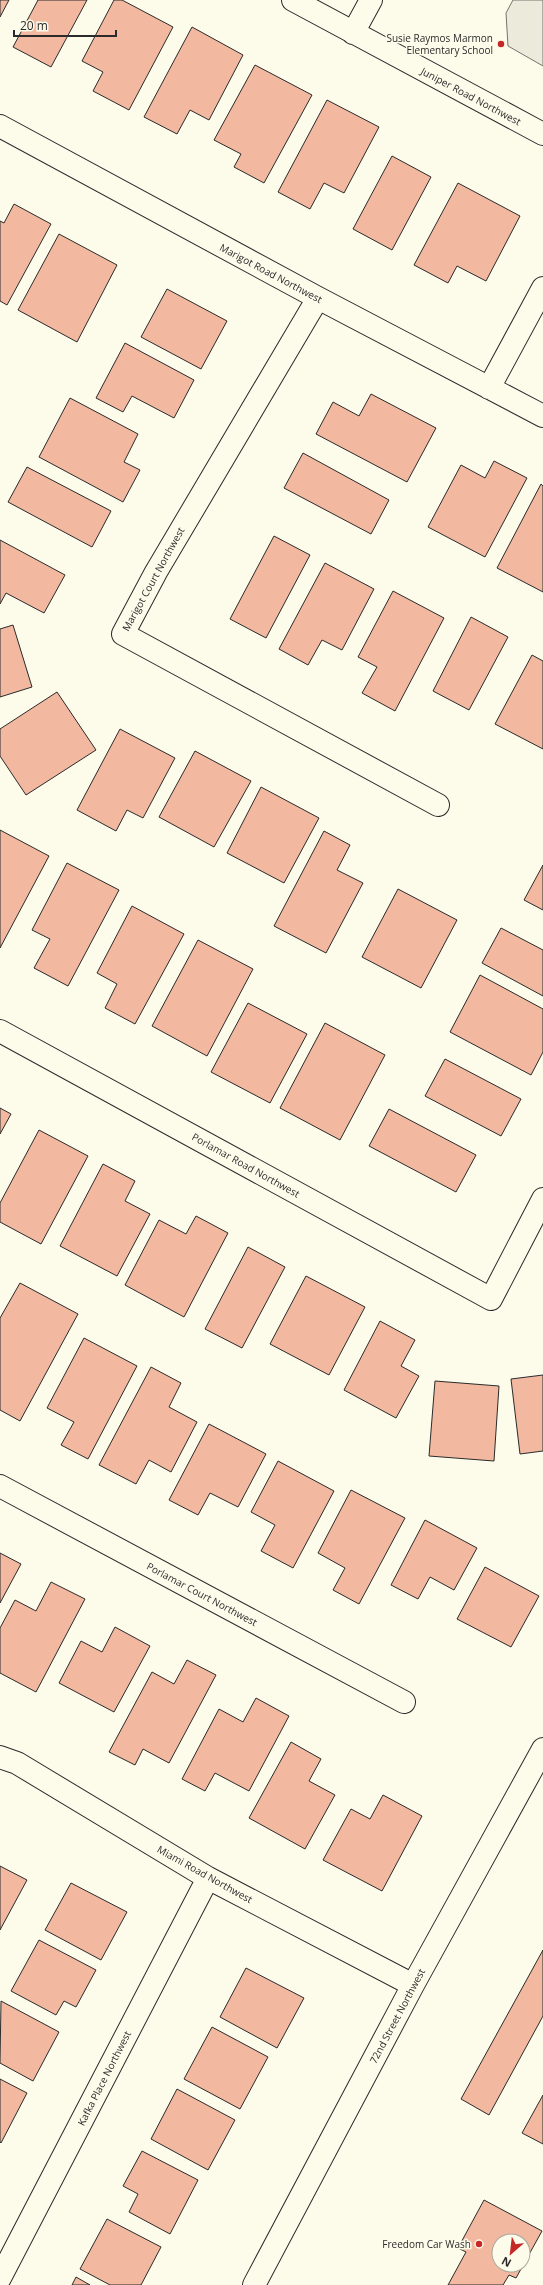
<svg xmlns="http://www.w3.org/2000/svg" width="543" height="2285" font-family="'Open Sans',sans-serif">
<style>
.parking{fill:#eceadb;stroke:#74746e}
.building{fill:#f2b8a0;stroke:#2b2b2b;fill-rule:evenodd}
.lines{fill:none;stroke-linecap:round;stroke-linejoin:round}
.minor-casing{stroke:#2b2b2b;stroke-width:24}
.minor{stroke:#fdfbea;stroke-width:22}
.poi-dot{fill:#c62828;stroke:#fdfbea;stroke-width:1.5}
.labels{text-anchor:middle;stroke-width:3;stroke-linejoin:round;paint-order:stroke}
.poi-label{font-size:10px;fill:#2b2b2b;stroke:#fdfbea;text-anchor:end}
.street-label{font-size:10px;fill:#2b2b2b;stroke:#fdfbea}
</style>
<rect width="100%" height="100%" fill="#fdfbea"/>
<path class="parking" d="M513 0H543V66L508 46 506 13Z"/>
<path class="building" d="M0 0H9L0 17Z
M38 0H87L51 67 13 47Z
M114 0H122L173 27 129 110 93 91 103 72 82 61Z
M192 27 243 55 209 120 190 110 177 134 144 117Z
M255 65 312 95 264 183 234 167 241 154 214 140Z
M327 100 379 127 344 193 324 183 310 209 278 192Z
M392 156 431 177 392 250 353 229Z
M458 183 520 216 486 281 457 266 448 283 414 265Z
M14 204 51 224 7 305 0 301V221L4 223Z
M59 234 117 265 77 342 18 310Z
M167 289 227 321 201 369 141 337Z
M125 343 194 380 174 418 132 396 123 412 96 398Z
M371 394 436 428 407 482 316 434 333 402 359 416Z
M70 398 138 434 124 462 140 470 123 502 39 457Z
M303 453 389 500 371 534 284 488Z
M494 461 527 478 485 557 428 527 461 465 485 478Z
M27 467 111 511 92 547 8 502Z
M541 484 543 486V592L497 568Z
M274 536 310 555 266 638 230 619Z
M0 540 65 575 44 613 6 593 0 604Z
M325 563 374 589 342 650 322 640 308 665 279 649Z
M393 591 444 618 395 711 362 693 377 667 358 657Z
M471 617 508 637 469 710 433 691Z
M13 625 32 687 0 697V629Z
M532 655 543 661V749L495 724Z
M57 692 96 750 26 795 0 756V729Z
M120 729 175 758 143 818 127 810 116 831 77 810Z
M195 751 251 781 214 847 159 817Z
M261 787 319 818 284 883 227 853Z
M0 830 49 856 0 948Z
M324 831 350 845 337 870 363 883 326 953 274 926Z
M67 863 119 890 68 986 34 968 50 939 32 930Z
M543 865V910L524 900Z
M398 889 457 920 421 988 362 957Z
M132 906 184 934 135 1024 105 1008 117 984 97 973Z
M501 928 543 950V996L482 963Z
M198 940 253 969 207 1056 152 1026Z
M480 975 543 1009V1052L531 1075 450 1032Z
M248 1003 307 1034 270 1103 211 1072Z
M325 1023 385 1055 340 1140 280 1108Z
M445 1059 521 1099 501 1136 425 1096Z
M0 1108 11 1114 0 1134Z
M389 1109 476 1155 456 1192 369 1146Z
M39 1130 88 1156 41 1244 0 1222V1203Z
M103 1164 135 1181 125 1201 150 1214 117 1276 60 1246Z
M196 1216 228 1233 184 1317 125 1285 159 1220 186 1234Z
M248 1247 285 1267 242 1348 205 1329Z
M306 1276 365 1307 329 1375 270 1344Z
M20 1283 78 1314 20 1421 0 1410V1318Z
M380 1321 415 1340 401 1366 419 1376 396 1418 344 1390Z
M84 1338 137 1366 88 1459 61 1445 74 1422 47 1408Z
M151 1367 181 1383 169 1407 197 1422 171 1472 149 1460 136 1484 99 1465Z
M543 1375V1451L520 1454 511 1379Z
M435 1381 499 1386 494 1461 429 1456Z
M209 1424 266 1454 238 1507 210 1493 198 1515 169 1500Z
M278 1461 334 1491 293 1568 261 1551 275 1525 251 1512Z
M351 1490 405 1518 359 1604 333 1590 345 1568 318 1553Z
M425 1520 477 1548 454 1590 430 1577 418 1599 391 1585Z
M0 1553 21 1564 0 1603Z
M485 1567 539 1596 511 1647 457 1619Z
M51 1582 85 1599 36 1692 0 1673V1628L15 1600 36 1611Z
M115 1627 150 1646 114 1712 59 1683 81 1641 102 1652Z
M187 1660 216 1675 169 1763 143 1749 135 1765 109 1752 152 1672 174 1684Z
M256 1698 289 1716 249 1791 215 1773 205 1791 182 1779 219 1709 243 1722Z
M291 1742 321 1759 309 1781 335 1795 305 1849 249 1818Z
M383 1795 422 1816 382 1891 323 1860 351 1809 370 1819Z
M0 1866 27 1880 0 1930Z
M71 1883 127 1912 101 1960 45 1930Z
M39 1940 96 1970 76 2007 64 2001 56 2015 11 1991Z
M543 1950V2016L489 2115 461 2099Z
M246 1968 304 1998 277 2048 220 2017Z
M1 2001 59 2032 33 2081 0 2063Z
M212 2027 268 2057 240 2109 184 2079Z
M0 2079 27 2093 1 2143 0 2142Z
M177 2089 235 2120 208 2170 151 2139Z
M543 2095V2144L522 2133Z
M142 2151 198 2180 170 2234 129 2212 138 2194 123 2186Z
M484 2200 542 2231 516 2278 509 2275 503 2285H448L466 2252 458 2248ZM499 2241H523V2265H499Z
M107 2219 161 2247 141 2285H110L80 2269Z
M76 2277 90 2285H72Z"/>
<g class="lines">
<g class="minor-casing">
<path id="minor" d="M293 0 543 134
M353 33 371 0
M0 126 318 298 543 416
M318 298 156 572 123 634 438 805
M489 388 543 288
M0 1031 491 1299 543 1199
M0 1486 404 1702
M0 1757 17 1763 208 1878 413 1985
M0 2278 208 1878
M254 2285 413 1985 543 1749"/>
</g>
<use href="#minor" class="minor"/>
</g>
<g class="poi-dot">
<circle cx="501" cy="44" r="4"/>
<circle cx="479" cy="2244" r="4"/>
</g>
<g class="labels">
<g class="poi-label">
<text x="493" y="42">Susie Raymos Marmon<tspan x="493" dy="12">Elementary School</tspan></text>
<text x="471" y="2248">Freedom Car Wash</text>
</g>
<g class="street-label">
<text transform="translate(471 96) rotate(28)" y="4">Juniper Road Northwest</text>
<text transform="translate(271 273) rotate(28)" y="4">Marigot Road Northwest</text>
<text transform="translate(153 579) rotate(-61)" y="4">Marigot Court Northwest</text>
<text transform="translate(246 1165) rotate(29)" y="4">Porlamar Road Northwest</text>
<text transform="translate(202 1594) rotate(28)" y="4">Porlamar Court Northwest</text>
<text transform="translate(205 1874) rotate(29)" y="4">Miami Road Northwest</text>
<text transform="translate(397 2016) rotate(-62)" y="4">72nd Street Northwest</text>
<text transform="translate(104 2078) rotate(-63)" y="4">Kafka Place Northwest</text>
</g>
</g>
<g transform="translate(511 2253) rotate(208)"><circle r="19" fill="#fdfbea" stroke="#a9a89e"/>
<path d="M0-3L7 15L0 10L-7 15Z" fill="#c62828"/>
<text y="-6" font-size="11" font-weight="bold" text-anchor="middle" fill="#2b2b2b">N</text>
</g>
<path d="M14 30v6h102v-6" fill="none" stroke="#2b2b2b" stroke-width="2"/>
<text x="20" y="30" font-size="12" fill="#2b2b2b" stroke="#fdfbea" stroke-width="3" paint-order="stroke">20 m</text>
</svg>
